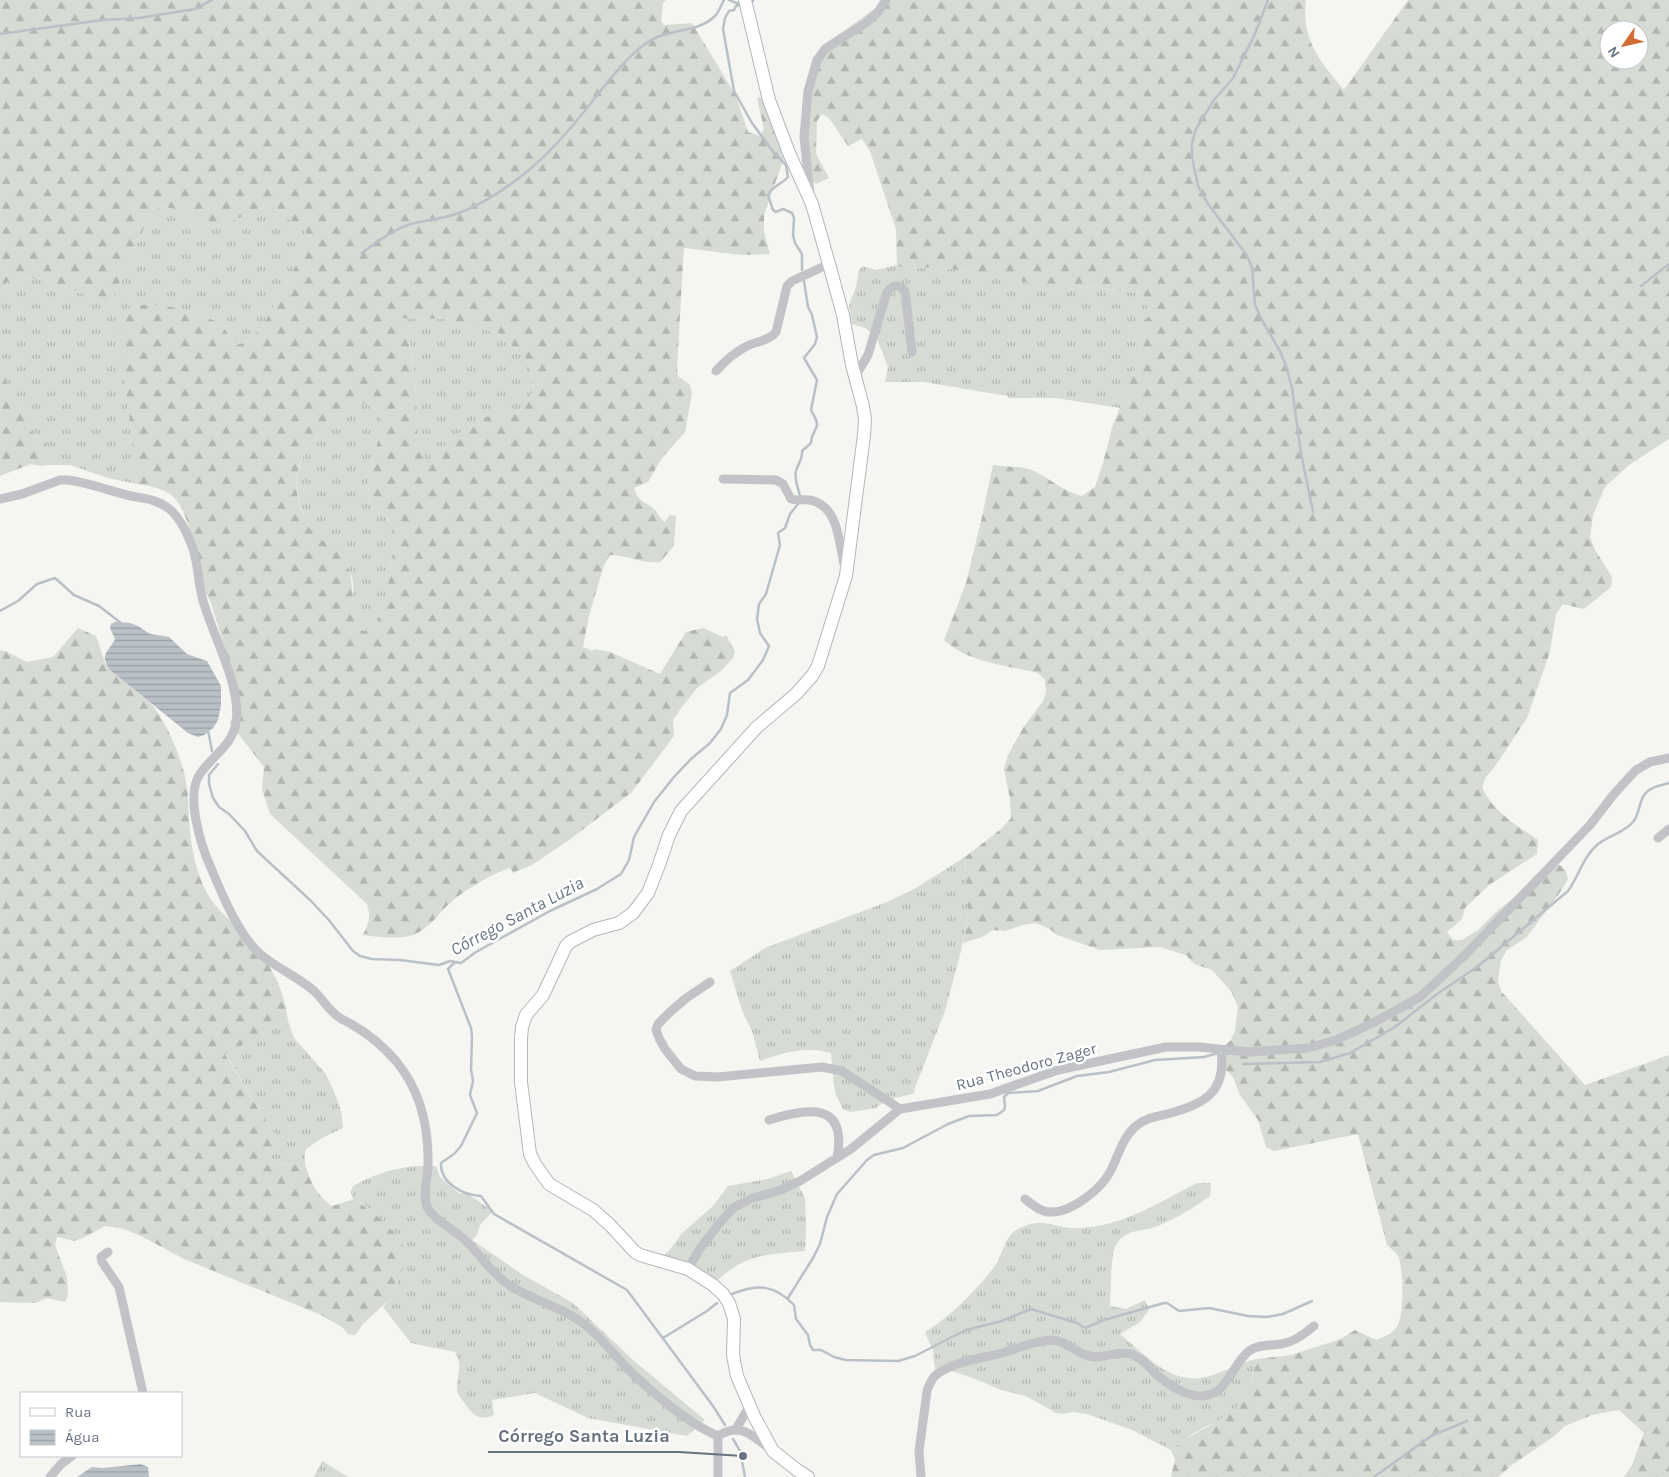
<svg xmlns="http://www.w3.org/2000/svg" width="1669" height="1477" font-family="Karla,sans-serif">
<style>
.grass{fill:url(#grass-tufts)}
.forest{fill:url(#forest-firs);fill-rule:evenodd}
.water{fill:url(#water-rules)}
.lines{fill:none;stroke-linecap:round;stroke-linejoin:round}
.stream{stroke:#b9c1c6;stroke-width:2.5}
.secondary-casing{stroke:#b3b7bb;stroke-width:14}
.street{stroke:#c1c3c7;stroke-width:9}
.secondary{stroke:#fff;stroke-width:12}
.labels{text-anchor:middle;stroke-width:5;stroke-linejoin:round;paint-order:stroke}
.street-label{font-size:16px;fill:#677280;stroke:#fff}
.water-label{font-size:18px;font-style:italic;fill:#687984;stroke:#fff}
.leader{fill:none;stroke:#677280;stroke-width:2}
.callout-dot{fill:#677280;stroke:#fff;stroke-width:2}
.callout-label{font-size:18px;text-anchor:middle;font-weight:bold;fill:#677280;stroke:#fff;stroke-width:5;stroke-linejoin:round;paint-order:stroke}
</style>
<defs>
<pattern id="grass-tufts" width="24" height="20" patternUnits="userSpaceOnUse" patternTransform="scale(1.25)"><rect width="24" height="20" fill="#d6dbd3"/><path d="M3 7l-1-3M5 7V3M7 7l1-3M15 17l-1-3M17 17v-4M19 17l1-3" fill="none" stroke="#b1b6b0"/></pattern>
<pattern id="forest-firs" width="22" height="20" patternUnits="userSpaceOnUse" patternTransform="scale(1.25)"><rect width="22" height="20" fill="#d6dbd3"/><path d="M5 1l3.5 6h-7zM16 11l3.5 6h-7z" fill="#b1b6b0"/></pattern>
<pattern id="water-rules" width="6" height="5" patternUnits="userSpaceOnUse" patternTransform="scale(1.25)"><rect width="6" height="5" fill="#b9c1c6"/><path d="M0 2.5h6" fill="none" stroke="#9aa1a6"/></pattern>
</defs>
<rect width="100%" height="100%" fill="#f5f5f2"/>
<path class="grass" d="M269 204 312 237 261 329 243 343 236 345C231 339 227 331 222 326 205 311 155 301 133 306 128 308 123 314 119 318L137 484 108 478 70 465H47L51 457 45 441 33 434 13 396 0 365V294L6 282 38 278 79 292 109 306 152 210C176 200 187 221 210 225 223 227 256 210 269 204Z
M897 265 906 270 920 268 938 267 1014 279 1048 288 1068 290 1084 286 1141 293 1151 315 1143 321 1142 341 1137 363 1120 408 1056 398H1008V396L924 382H885L888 367 876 336 865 328 852 324 849 305 856 287 859 270 863 266 876 270Z
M397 318 446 319 467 326 497 332 530 363 533 390 525 408 516 413 502 416 437 451 426 465 418 441 416 392 410 341Z
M366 403 375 409 381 418V430L367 480 371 504 387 518 396 536 386 597 374 630 360 631C358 622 355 614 354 605 352 596 355 582 351 575 340 556 320 543 309 525 277 472 314 421 366 403Z
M965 857 968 914 961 951 945 1011 914 1090 915 1093 885 1101 876 1108 850 1112 843 1109 836 1095 834 1086 831 1053C807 1046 783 1052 760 1061L752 1031 742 1010 730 971 765 948 887 902 914 889Z
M288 1021 294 1038 326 1074 335 1094 341 1111 343 1128 322 1138 305 1150V1164L265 1165 276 1137 225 1053Z
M417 1166H436L440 1177 460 1194 465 1192 493 1211 480 1225 477 1235 472 1240 523 1275 573 1303 633 1360 705 1420 687 1436 588 1418 535 1393 492 1400 494 1415C478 1422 472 1414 463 1401 460 1397 458 1395 457 1390 456 1374 464 1369 455 1352L411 1343 383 1307 393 1295 407 1257C394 1240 373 1205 353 1199L351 1192 353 1186C373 1175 393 1168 417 1166Z
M791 1171 805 1198 806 1225 805 1251C769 1254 744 1254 716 1282L663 1257 676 1242 681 1234 714 1205 728 1186 768 1179Z
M1197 1183H1211L1210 1196C1195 1207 1177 1218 1160 1225 1144 1232 1126 1228 1116 1245 1110 1255 1111 1293 1110 1306L1126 1309 1145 1300 1149 1310 1140 1322 1120 1334C1148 1357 1174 1389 1213 1375 1228 1370 1242 1362 1257 1359 1253 1375 1250 1393 1239 1406 1228 1418 1210 1424 1196 1432 1187 1437 1179 1444 1171 1450L1132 1430 1087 1414 1072 1412 1063 1414 1056 1413 1026 1396 1001 1390 973 1378 946 1369 935 1371 933 1351 925 1332C951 1316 975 1292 994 1267 1003 1256 1004 1236 1018 1229 1045 1215 1055 1230 1081 1228 1123 1226 1160 1202 1197 1183Z
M322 1461 348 1477H314Z"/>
<path class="forest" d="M0 0H666L663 3 661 21 664 25 692 23 736 96 748 132 760 136 764 129 757 98 773 96 784 158 764 215V232L770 254 742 255 684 248 677 366 678 376 690 385 692 393 685 432 662 458 648 482 634 488C638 502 645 501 654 509 658 513 660 519 665 522L670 515 676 516 674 546 660 562C643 564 627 555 610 555L604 565 589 616 583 647 593 651 594 649 610 652 660 674 686 632 703 628 723 637 726 635 735 651 733 658 721 671 697 688 682 707 673 720 674 736 631 793 569 840 532 865 513 873 510 868C493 873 463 891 450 903 439 913 428 930 413 935 396 940 380 937 363 935 369 923 371 917 367 904L270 814 262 789 264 767 230 723C245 697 219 632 211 603L207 595 199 592C195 565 193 511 170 494 161 488 147 485 137 484L118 318C123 314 128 308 133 306 155 301 205 311 222 326 227 331 231 339 236 345L243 343 261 329 312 237 269 204C256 210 223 227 210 225 187 221 176 200 152 210L109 306 79 292 38 278 6 282 0 294ZM398 318 446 319 467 326 497 332 530 363 533 390 525 408 516 413 485 417 473 423 455 436 437 451 426 464 418 441 416 392 410 341ZM366 403 375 409 381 418V430L367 480 371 504 387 518 396 536 386 597 374 630 360 631C358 622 355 613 354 604 351 586 353 573 343 556 339 550 330 547 325 542 319 538 314 532 309 525 276 473 314 421 366 403Z
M881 0H1306C1301 40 1320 61 1344 90L1408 0H1669V439L1629 465 1605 487 1593 515 1590 537 1595 550 1612 577 1611 587 1584 609 1563 604 1556 614 1550 652 1527 718 1496 765 1486 777 1482 787C1493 812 1516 825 1538 840L1537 854 1489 885 1465 908 1462 919 1447 932 1453 940H1462L1478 930 1496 912 1553 866 1560 865 1566 871 1568 879 1561 891 1526 938 1507 950 1501 960 1498 980 1501 991 1585 1085 1669 1055V1477H1624L1632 1465 1644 1433 1619 1410 1592 1415 1565 1426 1553 1437 1512 1465 1498 1477H1171L1175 1460 1171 1450 1187 1438 1211 1425 1239 1406 1252 1381 1257 1359 1291 1355 1341 1339 1355 1330 1376 1340C1384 1337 1394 1333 1398 1325 1404 1313 1404 1268 1398 1256 1396 1252 1390 1248 1387 1245L1358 1134 1274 1151 1266 1147 1258 1120 1240 1095 1233 1077 1226 1070 1223 1047 1231 1040 1235 1031 1238 1007 1231 991 1212 970 1194 964 1186 955 1160 947 1100 950 1057 935 1050 929 1036 923 1023 925 1005 931 993 930 982 937 963 943 968 914 965 857 1001 829 1011 818 1010 799 1004 769 1008 755 1023 728 1043 701 1046 692 1045 680 1038 673C1006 665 969 663 944 640L966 583 982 517 993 465C1004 467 1018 466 1029 469 1048 476 1061 491 1082 496L1095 487 1103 463 1112 428 1137 363 1142 341 1143 321 1151 315 1141 293 1085 286 1068 290 1047 288 1014 279 938 267 920 268 906 270 897 265 896 229 870 151 862 139 848 146 829 118 822 114 817 121 816 154 829 178 816 184 810 178 802 142 807 90 830 41 877 7ZM1609 30H1639V60H1609Z
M0 365 13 396 33 434 45 441 51 457 47 465 40 466 31 464 0 476Z
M78 628 96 636 105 663 110 670C120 678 130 686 139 694 143 698 148 700 151 704 169 724 188 772 188 799 189 832 192 865 208 895 217 910 232 922 244 934 268 959 284 986 288 1021L225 1054 276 1137 266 1165 305 1164C310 1181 316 1195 332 1206L355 1199 385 1222 403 1245 407 1257 393 1296 363 1324 355 1335 348 1334 342 1327 321 1315 184 1259 141 1236 121 1228 105 1226 83 1238 74 1241 57 1237 55 1245 67 1277 68 1295 65 1302 47 1298 35 1303 0 1302V650L7 652 27 662 53 657Z"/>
<path class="water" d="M115 622 130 623 138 626 150 634 169 637 187 654 207 661 221 686V705L218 720 213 728 204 735 198 737 188 733 110 670C99 654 108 653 115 639L110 628 111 624Z
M141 1464 148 1467 149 1477H77L92 1467 103 1468Z"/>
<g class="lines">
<path class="stream" d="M729 0 739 4
M1268 0 1254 36 1233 78 1214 100 1196 129 1192 143V157L1198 186 1208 204 1246 254 1252 267 1255 305 1263 322 1280 351 1286 366 1292 388 1301 453 1313 512
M753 1V0
M741 4 736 6 734 10 729 11 725 18 723 29 734 91 752 123 774 153 786 165 788 177C782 184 771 187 768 195L773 210 776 212 783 209 792 213 794 218 793 235 795 243 802 254V270
M0 34 102 20 139 18 195 9 212 0
M362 253C376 242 394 229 411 224 427 220 443 219 459 213 483 204 504 190 524 174 548 155 568 132 587 108 605 86 622 61 645 44 668 27 697 34 715 16 719 12 721 5 724 0
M1641 286 1669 264
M800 496C798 488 794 478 796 471 798 463 803 460 802 451L811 443C812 425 824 432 811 410L817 380 804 358 815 344 817 337 812 315 808 307 804 281
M0 611 18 601 37 584 55 578 74 595 99 606 121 623
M208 730 212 751
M218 764 209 775V784L213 798 219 807 229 814 245 831 257 851 310 900 328 919 353 951 360 956 372 959 400 960 439 965 450 961 461 963 476 952 550 911 597 889 621 874 629 860 634 837 654 802 674 777 691 759 710 743 721 729 727 715 730 693 748 680 763 660 769 646 760 633 757 619 759 604 766 594 780 545 778 533 785 528 790 514 798 504
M455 962 448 969 471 1028 472 1036 471 1069 473 1081 470 1095 477 1113 461 1146 454 1154 441 1163C440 1184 464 1195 481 1196L494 1214 627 1290 713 1406 725 1425
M1243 1064 1320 1062 1350 1053 1395 1027 1437 994 1477 967 1568 891C1579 876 1583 857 1597 845 1607 836 1624 833 1633 822 1641 813 1638 795 1651 789 1656 786 1663 785 1669 783
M732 1294C757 1283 775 1285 794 1305L796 1319 808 1335 810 1345 813 1350H821L834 1357 846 1360 898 1361 915 1356 966 1330 1002 1321 1031 1309 1077 1323 1085 1328 1104 1320 1164 1303H1167L1179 1311 1209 1308 1248 1316 1267 1317 1283 1314 1312 1301
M788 1298 813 1258 820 1244 827 1217 837 1194 867 1160 874 1155 903 1148 948 1124 969 1116 997 1115 1004 1110 1005 1106 1004 1097 1008 1093 1038 1091 1077 1076 1109 1072 1155 1060 1204 1057 1218 1053
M663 1338 707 1311 717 1303
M733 1439 743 1456 742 1461 745 1477
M1374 1477 1431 1436 1467 1421"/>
<g class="secondary-casing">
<path id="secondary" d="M745 0 769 100 789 153 812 204 829 264 843 315 852 365 863 406 865 420 864 435 846 576 818 666 812 676 796 694 757 727 681 811 669 835 659 865 648 893 633 913 619 923 593 930 570 942 566 946 543 995 526 1015 522 1027 521 1039V1082L530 1154 535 1164 549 1184 593 1210 610 1225 635 1252 640 1255 688 1269 713 1285 723 1294 729 1303 734 1319 733 1355 737 1376 755 1418 773 1451 797 1470 808 1477"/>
</g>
<path class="street" d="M810 194 804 137 808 91 817 60 826 48 866 23 878 12 886 0
M716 371C725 361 735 352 747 346 757 341 769 341 776 332L787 286 792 281 829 264
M855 377 868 355 887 292C893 284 899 284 905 291L912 352
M723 479 776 480 783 484 791 499C797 501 803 499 810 500 840 506 839 546 845 569
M0 499 22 494 60 480H68C90 483 110 491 131 496 145 499 156 499 168 508 179 516 187 533 192 546 198 562 198 580 202 597 211 633 242 686 236 722 233 745 212 756 200 774 185 795 201 846 211 868 222 894 238 934 259 953 275 967 296 976 313 990 322 998 329 1011 340 1018 341 1019 350 1023 351 1024 369 1034 383 1046 396 1061 420 1090 429 1127 428 1165 428 1179 421 1196 429 1210 437 1222 453 1229 464 1239 480 1254 490 1272 509 1285 533 1301 561 1306 584 1324 600 1336 612 1352 625 1366 649 1390 687 1423 718 1436V1477
M1658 838 1669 829
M710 982 685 999 669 1013 658 1024 656 1030 659 1038 665 1049 681 1069 695 1076 718 1077 822 1067 842 1071 900 1109
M769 1120C807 1108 848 1101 837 1158
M1025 1199C1033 1205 1042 1213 1052 1212 1072 1212 1101 1189 1110 1172 1118 1157 1122 1138 1136 1126 1145 1118 1156 1117 1167 1114 1204 1104 1227 1093 1221 1050
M108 1252 101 1257 102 1262 119 1287 143 1393
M688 1269 699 1250 718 1225 733 1208 750 1199 781 1190 800 1181 851 1149 900 1109 990 1094 1058 1070 1166 1047H1199L1249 1052 1308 1048 1336 1040 1373 1023 1420 997 1465 955 1590 825 1614 794 1636 770 1650 762 1669 758
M736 1429 750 1405
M718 1436C740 1422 752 1435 770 1449
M50 1477 61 1464 72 1456
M921 1477 919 1451 927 1391C929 1385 931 1379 936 1375 955 1360 983 1359 1005 1352 1020 1348 1036 1340 1052 1340 1069 1341 1078 1357 1097 1357 1108 1356 1120 1351 1131 1354 1141 1357 1148 1366 1155 1373 1167 1384 1185 1396 1201 1396 1228 1396 1231 1365 1249 1351 1258 1344 1270 1346 1281 1344 1294 1342 1304 1334 1314 1326"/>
<use href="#secondary" class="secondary"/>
</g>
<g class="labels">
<g class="street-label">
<text transform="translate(1026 1066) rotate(-15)" y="6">Rua Theodoro Zager</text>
</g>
<g class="water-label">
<text transform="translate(517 916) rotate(-28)" y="6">Córrego Santa Luzia</text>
</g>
</g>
<path class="leader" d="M743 1456L679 1452H488"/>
<circle class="callout-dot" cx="743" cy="1456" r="5"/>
<g class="callout-label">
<text x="584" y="1442">Córrego Santa Luzia</text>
</g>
<rect x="20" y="1392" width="162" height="65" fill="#ffffff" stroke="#c2c7cc"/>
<rect x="30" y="1408" width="25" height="8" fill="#ffffff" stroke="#c2c7cc"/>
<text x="65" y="1417" font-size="15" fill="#677280">Rua</text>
<rect x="30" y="1430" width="25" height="15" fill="url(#water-rules)" stroke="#c2c7cc"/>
<text x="65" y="1442" font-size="15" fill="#677280">Água</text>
<g transform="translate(1624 45) rotate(236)"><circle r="24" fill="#ffffff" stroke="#c2c7cc"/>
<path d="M0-4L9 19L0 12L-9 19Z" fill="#d16c36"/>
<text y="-8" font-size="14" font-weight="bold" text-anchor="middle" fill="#677280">N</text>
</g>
</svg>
